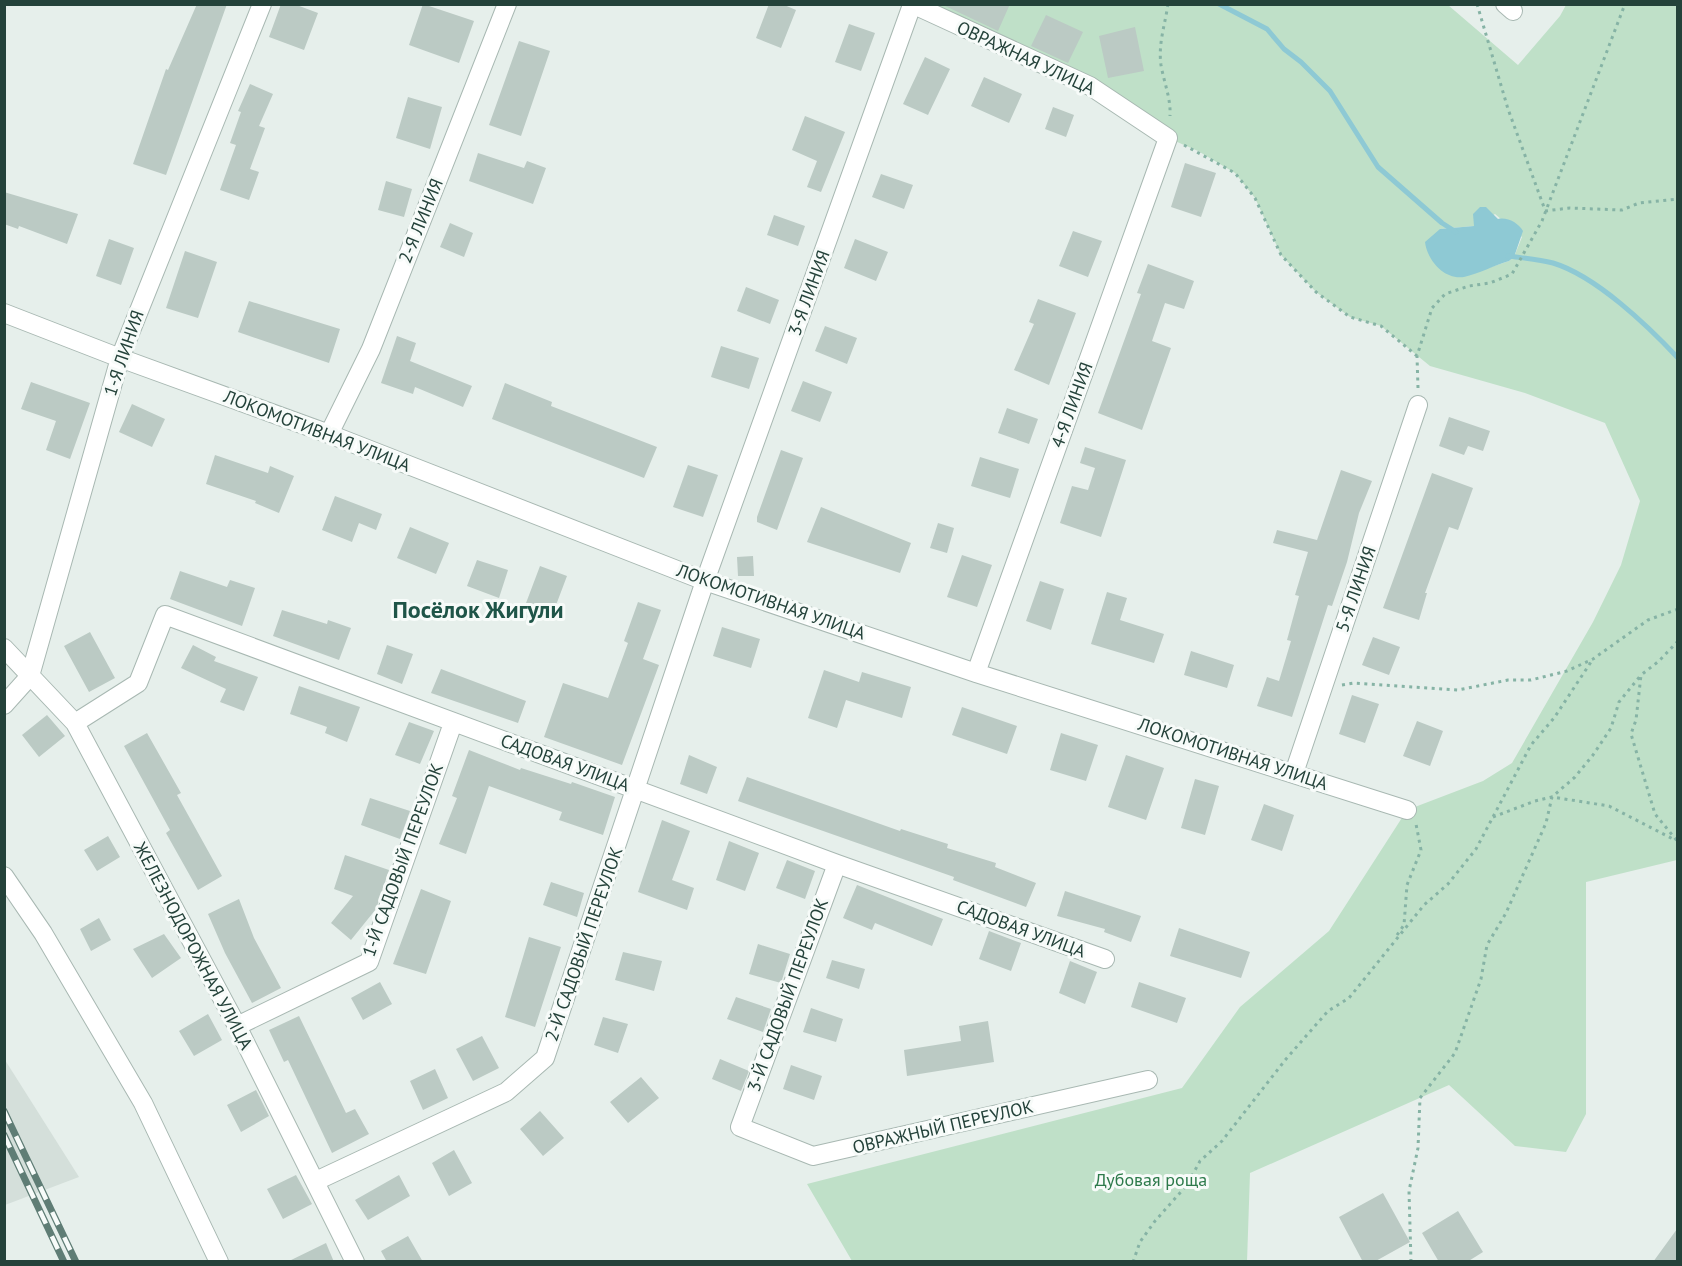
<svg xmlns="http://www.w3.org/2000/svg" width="1682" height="1266" font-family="'PT Sans',sans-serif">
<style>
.built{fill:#d4dfda}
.green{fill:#bfe0c8;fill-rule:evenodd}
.water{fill:#8ec9d4}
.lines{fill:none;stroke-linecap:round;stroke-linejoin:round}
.stream{stroke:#8ec9d4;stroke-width:5}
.building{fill:#bbcac4}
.minor-casing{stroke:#a8b8b2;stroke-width:20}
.path{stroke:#86b3a5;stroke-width:3;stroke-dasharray:3 4.5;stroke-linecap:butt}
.minor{stroke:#fff;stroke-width:18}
.rail-casing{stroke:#5f7d75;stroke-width:7}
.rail{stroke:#f7fbf9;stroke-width:4.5;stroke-dasharray:14;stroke-linecap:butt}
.labels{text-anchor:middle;stroke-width:6;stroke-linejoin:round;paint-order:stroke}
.street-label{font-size:18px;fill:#24423a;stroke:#f7fbf9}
.park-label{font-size:18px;fill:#2d7a4b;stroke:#f7fbf9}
.district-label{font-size:24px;font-weight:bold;fill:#1f5548;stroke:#f7fbf9}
</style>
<rect width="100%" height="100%" fill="#e6efeb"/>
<path class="built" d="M5 1060 79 1177 5 1205H4Z"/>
<path class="green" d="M912 5H1448L1518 65 1560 16 1566 5H1677V860L1586 882V1114L1566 1152 1515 1146 1449 1085 1250 1173 1247 1262 852 1261 807 1184 1182 1088 1240 1007 1329 931 1407 810 1483 781 1512 763 1593 622 1621 565 1640 501 1605 423 1525 393 1430 366 1381 326 1350 317 1316 292 1281 255 1255 198 1235 173 1198 151 1168 138 1090 86ZM1495 214 1522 237 1514 257 1509 261 1470 274 1440 229 1474 226Z"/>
<path class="water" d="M1480 207H1486L1498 219C1508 217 1518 223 1523 231L1514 257 1509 261C1495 265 1478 274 1464 277 1443 280 1427 259 1425 242L1440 229 1474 226 1473 214Z"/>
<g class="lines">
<path class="stream" d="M1219 4 1267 29 1284 49 1301 62 1330 91 1378 167 1442 223 1456 232
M1508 256C1523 258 1538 259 1553 263 1596 276 1648 326 1678 358"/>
</g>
<path class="building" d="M197 4H227L166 175 133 164 166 69 168 70Z
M281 4H294L318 13 304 50 269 37Z
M423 4 474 21 459 63 409 45Z
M769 4H782L796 10 781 48 756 38Z
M941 4H1010L998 31Z
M1046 15 1083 32 1068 63 1031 46Z
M849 24 875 33 861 71 835 62Z
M1135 27 1144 71 1108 78 1099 36Z
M519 41 550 51 521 136 489 125Z
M925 57 950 69 928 115 903 104Z
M984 77 1022 94 1009 123 971 106Z
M250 84 273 94 259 126 265 128 250 169 259 172 249 200 220 190 236 145 230 143 241 112 238 111Z
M408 97 442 107 430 149 396 138Z
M1053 107 1074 115 1066 137 1045 129Z
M805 116 845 132 821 192 807 187 817 161 792 150Z
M478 153 524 168 527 161 546 168 533 204 469 181Z
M1185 163 1216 173 1201 217 1171 207Z
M881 174 913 185 904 209 872 197Z
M386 181 412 189 404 217 378 210Z
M4 192 78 214 67 244 19 226 18 229 4 224Z
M774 215 805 226 798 246 767 235Z
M450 223 473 233 464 257 440 247Z
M1073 231 1102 241 1088 277 1059 266Z
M109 239 134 248 121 285 96 276Z
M855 239 888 252 876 281 844 268Z
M185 251 217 262 198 318 166 308Z
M1148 264 1194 281 1184 309 1165 303 1152 341 1171 348 1142 430 1098 413 1141 294 1137 293Z
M746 287 779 300 770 324 737 311Z
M1038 299 1076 313 1049 385 1014 370 1034 324 1029 322Z
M249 301 340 329 329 363 238 332Z
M825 326 857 338 847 364 815 351Z
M397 336 416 343 410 361 472 386 463 407 415 387 413 394 381 383Z
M721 346 759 358 749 389 711 377Z
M803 381 832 392 820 422 791 411Z
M31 382 90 403 70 459 46 450 56 421 21 409Z
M505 383 552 402 551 406 657 447 644 478 492 419Z
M132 404 165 419 152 447 119 432Z
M1007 408 1038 419 1029 444 998 433Z
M1449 417 1490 431 1483 451 1468 446 1464 455 1439 446Z
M1085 447 1126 460 1101 537 1060 523 1072 486 1088 490 1095 468 1080 463Z
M781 450 803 458 777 530 757 522V517Z
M215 455 268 473 270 466 294 476 279 513 255 503 256 501 206 484Z
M980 457 1019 469 1010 498 971 486Z
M688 465 718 475 703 517 673 507Z
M1341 470 1372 481 1359 513 1347 562 1332 606 1328 605 1292 717 1257 706 1267 677 1279 681 1291 641 1287 640 1299 596 1295 595 1308 552 1273 543 1277 530 1317 540Z
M1432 473 1473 488 1458 530 1449 527 1425 593H1427L1419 620 1383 608Z
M335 496 382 514 376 530 359 523 352 542 322 530Z
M821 507 911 543 900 573 807 542Z
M938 523 954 528 947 553 930 548Z
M410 527 449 543 436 574 397 558Z
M962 555 992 565 977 607 947 597Z
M753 556 754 576H738L737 557Z
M477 560 508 570 499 598 467 586Z
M540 566 567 576 550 621 523 611Z
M180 571 227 587 230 580 255 588 242 626 170 599Z
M1040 581 1064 589 1051 630 1026 621Z
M1107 592 1127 598 1120 620 1164 634 1154 663 1091 644Z
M638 602 661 610 643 659 659 665 622 765 544 737 563 683 608 698 628 643 624 641Z
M282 610 327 624 328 620 351 628 339 660 273 636Z
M722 627 760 639 751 668 713 656Z
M90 632 115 678 89 692 64 646Z
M1373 637 1400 647 1389 675 1362 665Z
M193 645 216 657 214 661 258 677 244 711 220 702 226 689 181 668Z
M387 645 413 654 402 684 377 674Z
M1191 651 1234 665 1227 688 1184 675Z
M441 669 526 701 518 723 431 693Z
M824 670 859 682 862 672 911 687 902 718 846 700 837 728 808 718Z
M299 686 360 707 347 742 325 733 327 727 290 714Z
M1352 695 1379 704 1365 743 1339 734Z
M962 707 1017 726 1007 754 952 735Z
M47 715 65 736 39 757 22 735Z
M1417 721 1443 731 1430 766 1403 756Z
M409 722 434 731 420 764 395 755Z
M147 733 181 793 177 795 222 876 198 890 166 833 170 830 124 746Z
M1061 733 1098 745 1086 781 1050 770Z
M469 750 520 770 521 768 571 784 572 782 615 797 603 835 559 820 562 812 489 786 466 854 439 844 457 798 452 796Z
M689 755 717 767 707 794 680 784Z
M1126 755 1164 768 1146 820 1108 807Z
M747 777 900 831 901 829 948 844 947 848 996 863 995 867 1036 883 1026 907 953 880 954 877 738 801Z
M1195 779 1219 786 1205 835 1181 828Z
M370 798 410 811 400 839 361 825Z
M1264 804 1294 815 1282 851 1251 840Z
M662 820 690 831 672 880 694 888 687 910 638 892Z
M108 836 120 857 97 871 84 850Z
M729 841 759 853 745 891 716 880Z
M345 855 389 870 376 909 351 940 331 923 353 896 334 889Z
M787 860 815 871 805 899 776 888Z
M551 882 584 893 577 917 543 905Z
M857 885 943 919 932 946 875 923 872 930 843 918Z
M421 889 451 901 426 974 393 964Z
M1065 891 1141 916 1131 942 1104 932 1105 929 1057 916Z
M239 899 254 938 281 988 252 1003 225 953 208 914Z
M99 918 111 940 91 951 80 929Z
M1179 928 1250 952 1241 978 1170 956Z
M989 931 1021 943 1011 971 979 959Z
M164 934 181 958 152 978 133 949Z
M529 937 561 947 535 1027 505 1017Z
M758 944 790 954 781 983 749 974Z
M623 952 662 961 654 991 615 980Z
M832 960 865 969 859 989 826 978Z
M1070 961 1097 972 1085 1004 1059 993Z
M380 982 392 1004 363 1020 351 998Z
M1139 982 1186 998 1177 1023 1131 1007Z
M736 997 771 1009 763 1032 727 1019Z
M811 1008 843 1019 836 1042 803 1032Z
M208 1014 222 1040 194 1056 179 1031Z
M299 1016 346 1113 355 1109 369 1134 332 1153 288 1060 284 1062 269 1030Z
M603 1017 628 1024 618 1053 594 1045Z
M988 1021 994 1062 907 1076 904 1050 961 1041 959 1026Z
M482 1036 499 1068 473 1081 456 1049Z
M720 1059 749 1071 741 1091 712 1079Z
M791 1065 822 1076 814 1100 783 1089Z
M435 1069 448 1098 423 1110 410 1081Z
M641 1077 659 1098 628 1123 610 1102Z
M256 1090 269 1116 241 1132 227 1105Z
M540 1111 564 1138 543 1156 520 1129Z
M454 1150 472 1183 449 1196 432 1163Z
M296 1175 312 1204 283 1219 267 1189Z
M399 1175 410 1196 368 1220 355 1200Z
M1383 1193 1410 1242 1374 1262H1363L1339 1217Z
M1458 1211 1483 1252 1467 1262H1439L1422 1233Z
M1677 1229V1262H1653Z
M408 1236 423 1262H387L381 1251Z
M326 1243 334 1262H287Z"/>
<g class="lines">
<g class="minor-casing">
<path id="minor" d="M912 4 1090 86 1168 138 976 673
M1505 4 1513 11
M4 313 120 358 329 434 705 581 976 673 1407 810
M329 434 371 349 507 4
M4 648 75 723 237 1026 355 1262
M4 705 30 676 120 358 262 4
M75 723 138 683 165 615 837 864 1105 959
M1294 773 1418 405
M837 864 740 1127 813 1156 1148 1080
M4 876 43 933 143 1103 219 1262
M237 1026 369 962 453 723
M316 1181 506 1092 545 1058 705 581 912 5"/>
</g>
<path class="path" d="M1168 4C1165 25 1158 44 1161 65 1164 83 1171 98 1170 116
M1477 4 1508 109 1545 210
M1184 145 1235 173 1255 198 1281 255 1316 292 1350 317 1381 326 1417 356
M1545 211 1570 208 1622 210 1639 203 1678 199
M1418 388 1417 356 1432 308 1445 294 1469 286 1490 283 1512 274 1542 221 1625 4
M1678 641 1659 661 1641 675 1636 720 1631 734 1655 814 1678 842
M1342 685 1354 683 1458 690 1508 680H1531L1567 671 1593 659 1648 620 1678 609
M1493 817 1535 801 1552 797 1609 806 1675 840
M1397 935 1404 925 1407 885 1421 850 1416 824
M1133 1262 1140 1242 1155 1221 1187 1185 1200 1161 1222 1141 1286 1059 1328 1011 1349 998 1424 905 1448 884 1476 849 1531 745 1554 718 1593 659
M1411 1262 1409 1191 1418 1148 1420 1098 1455 1053 1481 979 1487 945 1506 913 1546 823 1552 797 1575 777 1593 755 1611 728 1619 702 1641 675"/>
<use href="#minor" class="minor"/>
<g class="rail-casing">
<path id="rail" d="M4 1111 76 1262
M4 1135 64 1262"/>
</g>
<use href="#rail" class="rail"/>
</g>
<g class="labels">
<g class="street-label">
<text transform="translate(1026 58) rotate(25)" y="6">ОВРАЖНАЯ УЛИЦА</text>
<text transform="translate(421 221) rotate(-68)" y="6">2-Я ЛИНИЯ</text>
<text transform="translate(809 293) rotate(-70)" y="6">3-Я ЛИНИЯ</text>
<text transform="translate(124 353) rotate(-71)" y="6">1-Я ЛИНИЯ</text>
<text transform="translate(1072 405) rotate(-70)" y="6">4-Я ЛИНИЯ</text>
<text transform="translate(317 431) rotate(21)" y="6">ЛОКОМОТИВНАЯ УЛИЦА</text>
<text transform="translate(1356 589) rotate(-71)" y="6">5-Я ЛИНИЯ</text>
<text transform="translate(771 602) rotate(19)" y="6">ЛОКОМОТИВНАЯ УЛИЦА</text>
<text transform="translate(1233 754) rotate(18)" y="6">ЛОКОМОТИВНАЯ УЛИЦА</text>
<text transform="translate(565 763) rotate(20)" y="6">САДОВАЯ УЛИЦА</text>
<text transform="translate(403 860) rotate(-70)" y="6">1-Й САДОВЫЙ ПЕРЕУЛОК</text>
<text transform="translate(1021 929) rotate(20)" y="6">САДОВАЯ УЛИЦА</text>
<text transform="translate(584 944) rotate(-71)" y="6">2-Й САДОВЫЙ ПЕРЕУЛОК</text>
<text transform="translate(193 946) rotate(62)" y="6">ЖЕЛЕЗНОДОРОЖНАЯ УЛИЦА</text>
<text transform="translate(788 995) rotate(-70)" y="6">3-Й САДОВЫЙ ПЕРЕУЛОК</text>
<text transform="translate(943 1127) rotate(-13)" y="6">ОВРАЖНЫЙ ПЕРЕУЛОК</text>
</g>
<g class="park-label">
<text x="1151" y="1186">Дубовая роща</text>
</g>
<g class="district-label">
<text x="478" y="618">Посёлок Жигули</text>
</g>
</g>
<rect width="1682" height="1266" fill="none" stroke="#24423a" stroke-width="12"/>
</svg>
